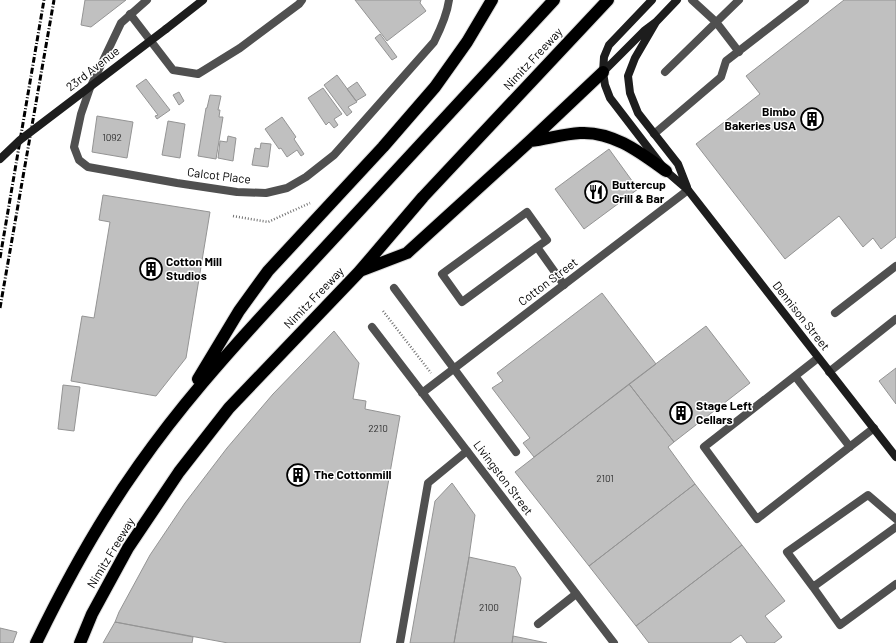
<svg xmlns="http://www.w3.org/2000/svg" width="896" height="643" font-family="Barlow,sans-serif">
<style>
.building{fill:#c0c0c0;stroke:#949494}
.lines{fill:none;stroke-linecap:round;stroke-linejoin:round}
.motorway-casing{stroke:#dbdbdb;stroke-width:14}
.path{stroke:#727272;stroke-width:2.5;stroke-dasharray:1 2;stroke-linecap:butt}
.service{stroke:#505050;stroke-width:8}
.minor{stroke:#505050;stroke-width:8}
.secondary{stroke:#1d1d1d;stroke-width:8}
.motorway{stroke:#000;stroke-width:12}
.rail{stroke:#000;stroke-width:3;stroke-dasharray:6 2 1 2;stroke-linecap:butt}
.secondary-bridge{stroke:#1d1d1d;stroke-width:8}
.labels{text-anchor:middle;stroke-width:3;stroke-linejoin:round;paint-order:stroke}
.number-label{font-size:10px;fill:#303030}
.street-label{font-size:12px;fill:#000;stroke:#fff}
.poi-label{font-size:12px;font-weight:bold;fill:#000;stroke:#fff;text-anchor:start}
</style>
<rect width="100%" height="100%" fill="#fff"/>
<path class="building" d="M85 0H126L91 27 81 25Z
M355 0H421L420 3 426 11 387 41Z
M844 0H896V237L881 249 873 238 863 247 839 216 785 259 696 144 760 94 746 76Z
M380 34 397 57 392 60 375 38Z
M337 75 357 102 348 107 352 112 347 116 324 85Z
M146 79 170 110 157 119 155 116 158 115 136 86Z
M357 82 366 95 356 101 347 89Z
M323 88 342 114 334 119 338 125 334 128 329 122 326 125 308 98Z
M179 92 184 101 179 105 173 95Z
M210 95 221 96 218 110H220L219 117H223L216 159 198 156 206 108H207Z
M97 116 133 122 127 158 92 152Z
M282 117 296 137 294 139 304 154 301 156 297 150 287 157 281 148 279 149 265 129Z
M168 121 185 124 180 158 162 155Z
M228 136 236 138 233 161 218 158 220 141 227 142Z
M261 143 271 144 268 167 252 165 255 148 260 149Z
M609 149 638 189 584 229 555 189Z
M103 195 210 212 186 358 156 396 71 381 82 316 94 318 110 222 99 220Z
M602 293 656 364 534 457 523 443 530 438 492 388 503 381 497 373Z
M706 326 750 383 674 442 629 384Z
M334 331 359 363 353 399 366 401 365 409 400 416 360 643H228L115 622 119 612 150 555 185 503 227 448 273 394Z
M896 368V404L879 381Z
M629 384 674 442 668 447 695 484 589 566 515 472Z
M63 385 80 387 74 431 58 429Z
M452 483 475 515 469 557 454 643H410L435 501Z
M695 484 742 545 636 626 589 566Z
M742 545 785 601 765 616 782 637 774 643H747L741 635 730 643H649L636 626Z
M469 557 515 567 521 578 512 643H454Z
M115 622 193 637 192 643H103Z
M0 628 17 632 13 643H0Z
M513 636 547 643H512Z"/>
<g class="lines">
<g class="motorway-casing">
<path id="motorway" d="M530 141C547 139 563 134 580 133 613 131 641 153 666 171
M360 271 407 253 530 141 603 72
M198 379 239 311 268 271 383 147 435 87 467 42 492 0
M36 643C66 581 99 521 139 465 179 408 224 357 271 306L554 0
M80 643 92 614 128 548 179 472 229 408 359 272 423 197 608 0"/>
</g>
<path class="path" d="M233 216 268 222 310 203
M383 311 431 373"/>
<path class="service" d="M692 0 716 22 739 52
M130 14 173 70 198 74 240 48 299 4 302 0
M665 72 739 0
M654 134 721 77 726 61 805 0
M537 247 547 240 527 212 442 274 462 302 537 247 564 285
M394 288 516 452
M835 313 896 266
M795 376 818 358
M850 447 795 376 704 447 757 519 874 428
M896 527 813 587 840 625 896 584
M813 587 787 552 868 495 896 519
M538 624 576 594
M400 643 428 483 467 451"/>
<path class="minor" d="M147 0 121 23 90 88 81 114 74 147 79 160 88 167 177 183 237 192 266 193 287 188 306 177 334 155 434 42C441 28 447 15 449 0
M372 327 614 643
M829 372 896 319
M422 393 688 190"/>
<path class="secondary" d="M652 0 609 45 604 57 603 72 605 85 610 98 666 171 688 190 896 457
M656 22 635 58 628 76 630 93 638 113 678 164 687 187
M166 29 203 0
M603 72 644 31 656 22 677 0"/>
<use href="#motorway" class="motorway"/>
<path class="rail" d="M0 258 44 0
M0 308 54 0"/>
<path class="secondary-bridge" d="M0 159 20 140 166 29"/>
</g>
<defs>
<g id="building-ring" transform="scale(1.15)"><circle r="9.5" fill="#fff" stroke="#000" stroke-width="1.5"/><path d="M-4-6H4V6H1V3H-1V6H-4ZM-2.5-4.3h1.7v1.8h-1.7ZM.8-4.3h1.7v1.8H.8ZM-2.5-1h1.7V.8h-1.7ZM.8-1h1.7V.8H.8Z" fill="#000"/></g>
<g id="restaurant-ring" transform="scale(1.15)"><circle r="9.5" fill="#fff" stroke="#000" stroke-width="1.5"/><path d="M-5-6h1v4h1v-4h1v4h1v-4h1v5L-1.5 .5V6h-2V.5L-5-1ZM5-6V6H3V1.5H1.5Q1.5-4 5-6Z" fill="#000"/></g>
</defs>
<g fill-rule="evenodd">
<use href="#building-ring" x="812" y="119"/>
<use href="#restaurant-ring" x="596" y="192"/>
<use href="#building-ring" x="151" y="269"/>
<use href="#building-ring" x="681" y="413"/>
<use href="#building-ring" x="298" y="475"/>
</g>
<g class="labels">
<g class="number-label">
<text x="112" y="141">1092</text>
<text x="378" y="432">2210</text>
<text x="605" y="482">2101</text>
<text x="489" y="611">2100</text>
</g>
<g class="street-label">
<text transform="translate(533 59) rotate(-47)" y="4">Nimitz Freeway</text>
<text transform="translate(93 69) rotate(-38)" y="4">23rd Avenue</text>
<text transform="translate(219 176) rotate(7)" y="4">Calcot Place</text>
<text transform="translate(548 282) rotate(-37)" y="4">Cotton Street</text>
<text transform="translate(314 298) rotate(-46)" y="4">Nimitz Freeway</text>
<text transform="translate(801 316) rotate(52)" y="4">Dennison Street</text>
<text transform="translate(503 478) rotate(53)" y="4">Livingston Street</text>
<text transform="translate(111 553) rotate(-59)" y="4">Nimitz Freeway</text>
</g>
<g class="poi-label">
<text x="796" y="116" text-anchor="end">Bimbo<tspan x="796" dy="14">Bakeries USA</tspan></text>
<text x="612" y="189">Buttercup<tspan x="612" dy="14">Grill &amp; Bar</tspan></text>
<text x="166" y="266">Cotton Mill<tspan x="166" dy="14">Studios</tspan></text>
<text x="696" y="410">Stage Left<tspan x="696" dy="14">Cellars</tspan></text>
<text x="314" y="479">The Cottonmill</text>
</g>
</g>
</svg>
